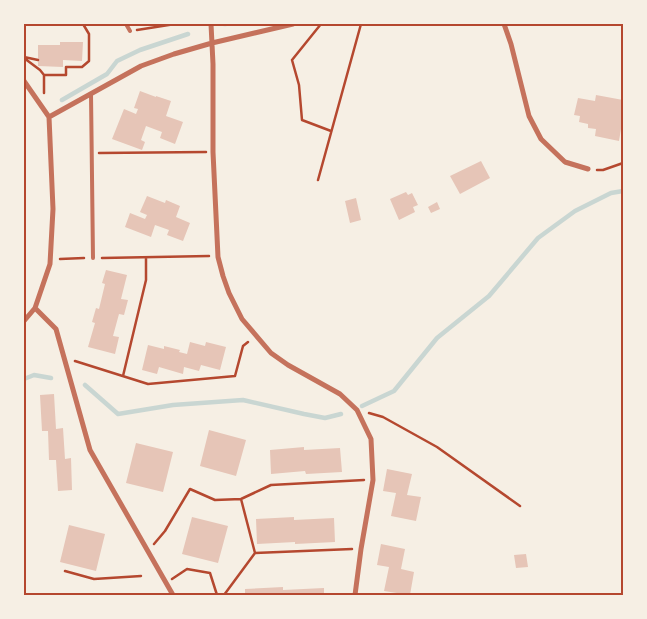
<svg xmlns="http://www.w3.org/2000/svg" width="647" height="619" font-family="'PT Sans Narrow',sans-serif">
<style>
.lines{fill:none;stroke-linecap:round;stroke-linejoin:round}
.stream{stroke:#c9d6d2;stroke-width:4.5}
.building{fill:#e6c5b7}
.path{stroke:#b5482f;stroke-width:2.5}
.service{stroke:#c5725c;stroke-width:4}
.minor{stroke:#c5725c;stroke-width:5}
.neatline{fill:none;stroke:#b5482f;stroke-width:2}
</style>
<rect width="100%" height="100%" fill="#f6efe4"/>
<g class="lines">
<path class="stream" d="M224 24H226
M62 100 107 74 117 61 140 50 188 34
M24 379 34 375 51 378
M85 385 118 414 173 405 243 400 304 414 325 418 341 414
M362 406 394 391 437 338 489 296 538 238 575 211 611 193 623 191"/>
</g>
<path class="building" d="M60 42H83L82 61 63 60V67L38 66V45H60Z
M140 91 156 97V96L171 101 166 116 183 122 175 144 160 138 162 132 146 126 141 140 145 142 142 150 112 139 124 109 136 114 138 109 134 108Z
M596 95 623 100V124L622 123 619 141 595 136 596 129 588 128V124L579 122 580 116 574 115 578 98 595 101Z
M481 161 490 178 460 194 450 176Z
M406 192 408 195 412 193 418 205 413 207 415 212 399 220 390 199Z
M147 196 165 203 166 200 180 206 176 217 190 223 183 241 167 235 169 230 155 225 151 237 125 227 130 213 145 219 147 215 140 212Z
M356 198 361 220 350 223 345 201Z
M437 202 440 209 431 213 428 207Z
M106 270 127 275 121 299 128 300 124 315 119 314 113 336 119 337 115 354 88 347 95 323 92 322 96 308 99 309 105 284 102 283Z
M190 342 205 346 206 342 226 347 220 370 201 365 199 371 184 367 183 374 159 367 157 374 142 370 148 345 164 349V346L180 350 179 352 187 354Z
M54 394 56 429 63 428 65 459 71 458 72 490 58 491 56 460H49L48 431H42L40 395Z
M209 430 246 440 236 476 200 466Z
M136 443 173 452 163 492 126 483Z
M304 447V450L340 448 342 472 306 474 305 471 271 474 270 450Z
M387 469 412 474 407 495 421 497 416 521 391 516 396 493 383 491Z
M192 517 228 526 218 563 182 554Z
M294 517V520L334 518 335 542 295 544V542L257 544 256 519Z
M69 525 105 534 96 571 60 562Z
M381 544 405 549 401 569 414 572 410 595 384 591 389 567 377 565Z
M526 554 528 567 516 568 514 555Z
M283 587V590L324 588V595H245V589Z"/>
<g class="lines">
<path class="path" d="M321 24 292 60 299 85 302 120 331 131
M137 30 175 24
M24 57 38 60
M24 58 40 70 44 75
M44 93V75H66V67H82L89 61V34L83 24
M99 153 206 152
M597 170H603L623 163
M318 180 361 24
M102 258 209 256
M60 259 84 258
M75 361 148 384 235 376 243 346 248 342
M123 376 146 280V258
M369 413 383 417 437 447 520 506
M241 499 255 553
M154 544 165 531 190 489 215 500 241 499 271 485 364 480
M65 571 94 579 141 576
M172 579 187 569 210 573 217 595
M224 595 255 553 352 549"/>
<path class="service" d="M126 24 130 31
M91 94 93 258"/>
<path class="minor" d="M211 24 213 64V152L218 257 223 276 229 293 242 319 271 353 288 365 340 394 357 410 371 439 373 480 361 549 355 595
M504 24 511 44 529 116 541 139 565 162 588 169
M24 81 49 117 53 209 50 264 35 308 24 321
M49 117 141 66 174 54 212 43 293 24
M35 308 56 329 90 450 173 595"/>
</g>
<rect width="647" height="619" fill="none" stroke="#f6efe4" stroke-width="50"/>
<rect x="25" y="25" width="597" height="569" class="neatline"/>
</svg>
